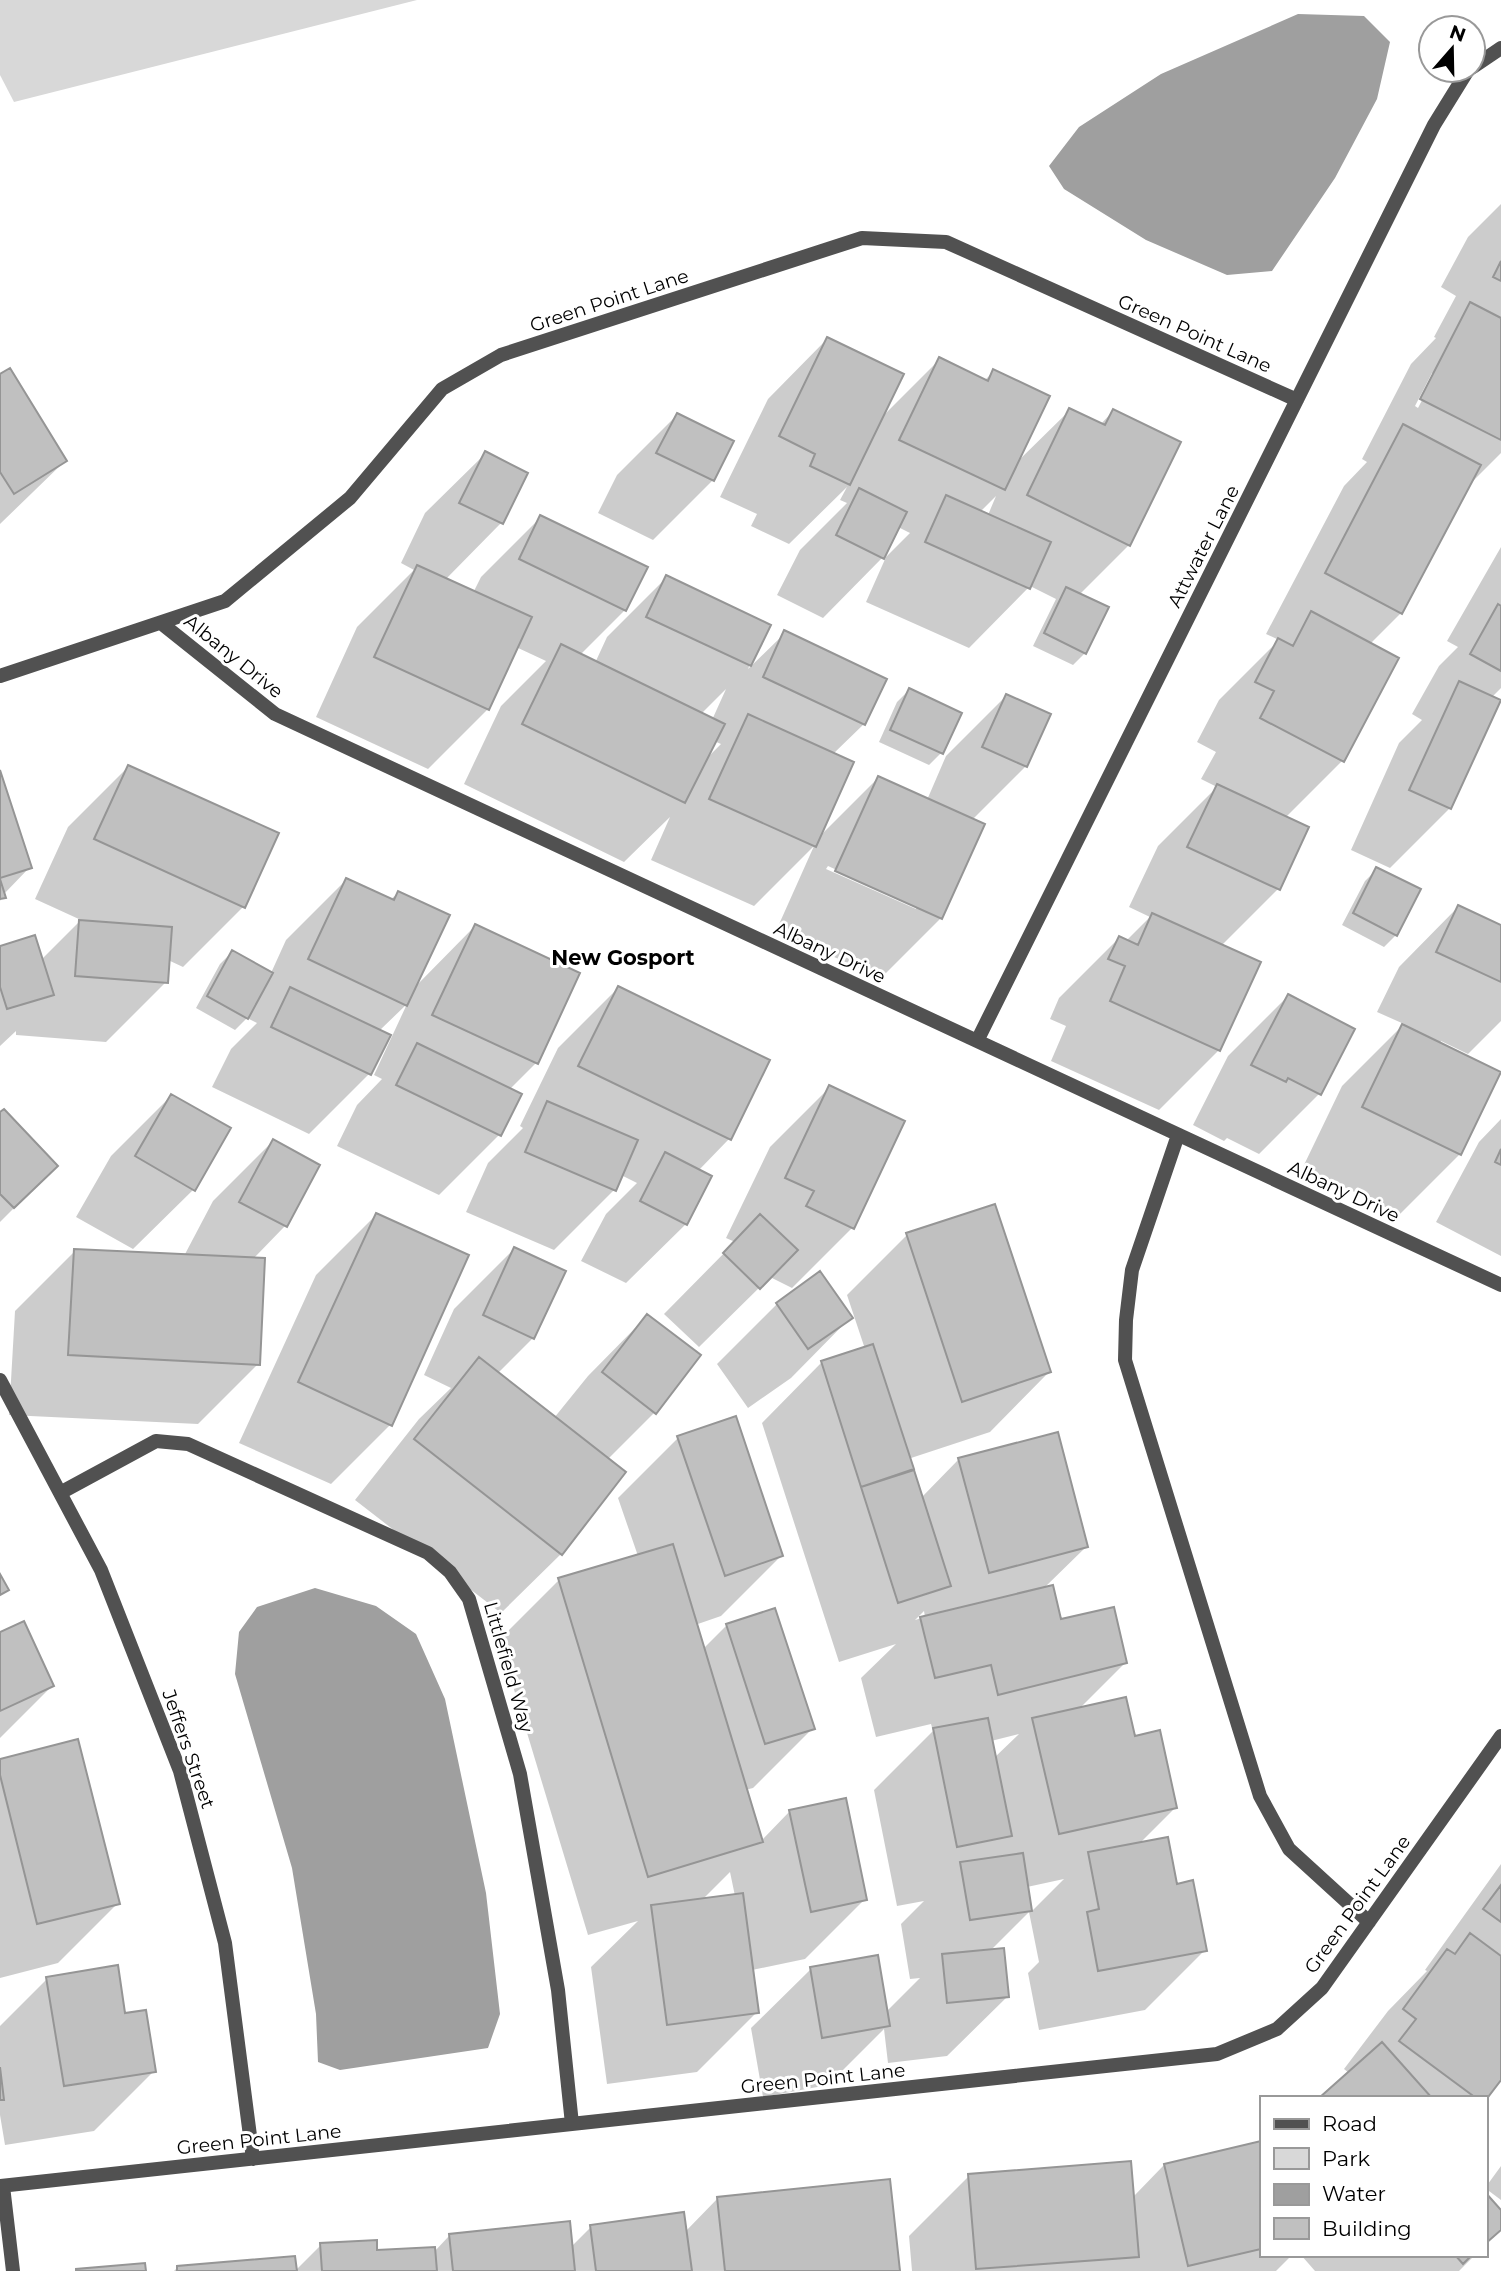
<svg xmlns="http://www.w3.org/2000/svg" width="1501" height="2271" font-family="Montserrat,sans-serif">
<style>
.green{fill:#d8d8d8}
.water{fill:#9f9f9f}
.shadow{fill:#0003;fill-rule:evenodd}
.building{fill:#c0c0c0;stroke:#959595;stroke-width:2}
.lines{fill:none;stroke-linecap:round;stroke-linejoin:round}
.street{stroke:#515151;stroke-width:14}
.labels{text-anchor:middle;stroke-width:6;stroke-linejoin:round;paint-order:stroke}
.street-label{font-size:19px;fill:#000;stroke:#fff}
.neighbourhood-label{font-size:21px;font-weight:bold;fill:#000;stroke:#fff}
</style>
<rect width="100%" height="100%" fill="#fff"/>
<path class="green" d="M0 0H417L14 102 0 75Z"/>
<path class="water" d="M1298 14 1364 16 1390 42 1377 99 1335 178 1272 271 1227 275 1146 240 1064 189 1049 166 1079 127 1161 74Z
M315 1588 376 1606 416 1634 445 1699 486 1893 500 2014 488 2048 340 2070 318 2062 316 2014 292 1868 235 1674 239 1632 257 1607Z"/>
<path class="shadow" d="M1501 204V453L1468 486 1401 613 1370 644 1396 659 1342 761 1285 818 1278 889 1221 946 1219 1050 1159 1110 1051 1061 1066 1026 1050 1019 1059 998 1119 938 1126 941 1150 917 1129 907 1158 846 1217 787 1201 779 1216 752 1197 742 1219 700 1279 640 1266 634 1344 486 1367 462 1362 459 1411 364 1436 338 1434 337 1456 296 1441 287 1468 237ZM1432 373H1436L1418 408 1415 406Z
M827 339 883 416 939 360 984 381 994 371 1016 463 1070 410 1100 425 1113 411 1179 443 1129 545 1079 595 1085 653 1073 665 1033 646 1056 599 1030 586 969 648 866 602 886 557 910 533 898 527 882 558 823 618 777 595 800 550 847 503 840 500 847 487 789 544 751 526 757 514 720 497 768 399ZM996 496 988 515 980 512Z
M0 376 65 461 0 524Z
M677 415 713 480 653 540 598 513 617 475Z
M485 454 526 473 501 523 445 580 473 593 481 577 541 517 646 567 625 610 580 655 595 663 607 637 667 577 768 625 748 669 785 633 864 724 833 754 819 837 878 778 927 800 946 756 1006 696 1026 766 972 820 941 918 881 978 776 931 814 846 754 906 651 860 670 817 624 862 464 784 501 706 546 661 516 647 488 709 428 769 316 717 357 627 414 570 401 563 425 513ZM726 689 712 720 701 714ZM714 741 721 744 706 759ZM828 866 916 906V909L826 869Z
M1501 547V688L1491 698 1450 808 1390 868 1351 850 1399 743 1422 720 1412 714 1439 666 1458 647 1447 641Z
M909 690 941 753 929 765 879 742 897 702Z
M128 767 277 834 243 907 183 967 168 960 166 982 106 1042 16 1035V1031L0 1046V947L41 960 81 920 35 899 68 827Z
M0 774 30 867 3 895 0 901Z
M1377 869 1396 935 1384 947 1342 925 1365 881Z
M346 880 390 900 398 893 415 987 475 926 578 974 536 1063 509 1090 499 1135 439 1195 337 1146 357 1105 382 1079 374 1075 407 1004 379 1031 388 1036 369 1074 309 1134 212 1087 231 1049 257 1023 247 1018 235 1030 196 1008 220 964 232 952 271 973 286 940Z
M1458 907 1501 927V1021L1468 1054 1441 1041 1440 1044 1460 1154 1400 1214 1303 1167 1342 1086 1404 1024 1377 1012 1399 967Z
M618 988 729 1139 698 1171 686 1224 626 1283 581 1261 606 1214 637 1183 621 1175 614 1190 554 1250 466 1212 488 1163 523 1128 520 1126 558 1048Z
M1288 996 1319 1094 1259 1154 1227 1138 1224 1141 1193 1125 1228 1056Z
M830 1087 852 1228 792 1288 770 1277 699 1347 664 1314 735 1242 726 1238 770 1147Z
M171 1096 193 1190 133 1249 76 1217 111 1156Z
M0 1115 56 1166 0 1222Z
M1501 1119V1256L1436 1222 1479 1142Z
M273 1141 285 1226 252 1260 258 1364 198 1424 9 1415 15 1311 75 1251 184 1256 213 1201Z
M376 1215 390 1425 331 1484 239 1443 316 1275Z
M907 1235 1049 1372 990 1432 908 1459 921 1498 959 1459 1086 1547 1044 1588 1060 1621 1126 1662 1078 1710 1133 1738 1175 1808 1138 1845 1176 1886 1205 1950 1145 2010 1039 2030 1028 1973 1039 1962 1029 1912 990 1951 1007 1997 947 2056 888 2063 884 2029 828 2085 763 2097 751 2028 811 1969 886 2012 920 1978 910 1979 901 1924 924 1901 897 1906 874 1790 933 1731 931 1724 876 1737 861 1678 896 1644 839 1662 762 1423 821 1363 865 1349 847 1295ZM924 1611 925 1617 915 1620ZM1019 1734 994 1758 991 1741ZM1064 1879 1031 1912 1027 1887Z
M514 1249 533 1338 497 1374 554 1418 588 1376 647 1316 699 1356 654 1413 607 1460 561 1554 501 1613 355 1500 419 1419 451 1388 424 1375 454 1309Z
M777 1304 850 1318 791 1378 748 1408 717 1364Z
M678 1438 781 1556 721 1616 695 1625 703 1649 726 1626 774 1610 813 1728 753 1788 745 1790 761 1841 790 1811 865 1899 805 1959 752 1970 757 2012 697 2072 607 2084 591 1967 638 1921 588 1935 499 1640 559 1580 638 1556 618 1498ZM730 1872 735 1896 702 1900Z
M0 1633 52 1686 0 1738Z
M0 1760 118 1903 58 1963 0 1978Z
M1501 1864V2077L1485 2098H1321L1349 2073 1344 2069 1388 2011 1427 1971 1425 1970Z
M47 1979 124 2015 154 2071 94 2131 5 2145 0 2115V2026Z
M1261 2143V2255H1292L1276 2271H912L909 2236 969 2176 1133 2197 1164 2165Z
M1501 2166V2200L1485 2188Z
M718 2198 898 2271H174L178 2267 295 2271 321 2245 376 2252H434L449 2236 571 2247 591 2227 685 2232Z
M1301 2255H1475L1459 2271H1315Z"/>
<path class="building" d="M1501 261V281L1493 277Z
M1470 302 1501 318V440L1420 399Z
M827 337 904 374 850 485 810 466 815 454 779 436Z
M939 357 988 381 993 369 1050 396 1005 490 899 440Z
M10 368 67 461 14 494 0 472V374Z
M1069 408 1105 425 1113 409 1181 442 1130 546 1027 495Z
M677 413 734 441 714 481 656 453Z
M1403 424 1481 465 1402 614 1325 573Z
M485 451 528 473 503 524 459 503Z
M859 488 907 512 884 559 836 535Z
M946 495 1051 542 1030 589 925 542Z
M540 515 648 567 626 611 519 559Z
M417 565 532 617 489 710 374 657Z
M666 575 771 625 751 666 646 617Z
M1066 587 1109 607 1086 654 1044 633Z
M1498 604 1501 606V671L1470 654Z
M1311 611 1399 658 1344 762 1260 718 1274 691 1255 682 1278 638 1293 646Z
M784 630 887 679 865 725 763 677Z
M561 644 725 724 685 803 522 724Z
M1459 681 1501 700 1451 809 1409 790Z
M909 688 962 713 943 754 890 730Z
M1006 694 1051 714 1027 767 982 747Z
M748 714 854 762 816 847 709 799Z
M128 765 279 833 245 908 94 839Z
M0 770 32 868 0 878Z
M878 776 985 824 942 919 835 871Z
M1217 784 1309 827 1280 890 1187 847Z
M1376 867 1421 889 1397 936 1353 913Z
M346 878 394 900 398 891 450 915 407 1006 308 959Z
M0 879 6 898 0 899Z
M1458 905 1501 925V982L1436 952Z
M1152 913 1261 962 1220 1051 1110 1001 1125 966 1108 959 1119 936 1138 945Z
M79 920 172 927 168 983 75 976Z
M475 924 580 973 538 1064 432 1015Z
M35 935 54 995 7 1009 0 987V946Z
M232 950 273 973 248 1019 207 996Z
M618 986 770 1060 731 1140 578 1066Z
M290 987 391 1035 371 1075 271 1027Z
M1288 994 1355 1029 1321 1095 1288 1078 1286 1082 1251 1065Z
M1402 1024 1501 1072 1461 1155 1362 1107Z
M417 1043 522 1094 501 1136 396 1085Z
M829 1085 905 1121 854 1229 806 1206 814 1191 785 1178Z
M171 1094 231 1128 195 1191 135 1156Z
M547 1101 638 1140 616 1191 525 1152Z
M4 1109 58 1166 14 1208 0 1194V1112Z
M273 1139 320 1165 287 1227 239 1202Z
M1501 1149V1165L1495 1162Z
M665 1152 712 1176 687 1225 640 1201Z
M995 1204 1051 1372 962 1402 906 1233Z
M376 1213 469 1255 392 1426 298 1382Z
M760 1214 798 1250 760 1289 723 1253Z
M514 1247 566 1271 534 1339 483 1315Z
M74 1249 265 1258 260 1365 68 1355Z
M820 1271 853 1318 808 1349 776 1303Z
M647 1314 701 1355 656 1414 602 1372Z
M873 1344 914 1469 861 1487 821 1361Z
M479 1357 626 1472 562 1555 414 1439Z
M736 1416 783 1556 725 1576 677 1436Z
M1058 1432 1088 1547 989 1573 958 1458Z
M914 1470 951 1586 898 1603 861 1487Z
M673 1544 763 1842 648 1877 558 1578Z
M0 1574 9 1590 0 1595Z
M1053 1585 1061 1619 1114 1607 1127 1663 998 1695 991 1665 935 1678 920 1617Z
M775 1608 815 1729 765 1744 726 1624Z
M24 1621 54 1686 0 1711V1632Z
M1126 1697 1135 1736 1160 1730 1177 1808 1059 1834 1032 1718Z
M988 1718 1012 1836 957 1847 933 1728Z
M78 1739 120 1904 37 1924 0 1775V1759Z
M846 1798 867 1900 811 1912 789 1810Z
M1168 1837 1177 1884 1193 1880 1207 1951 1098 1971 1087 1912 1099 1909 1088 1852Z
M1023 1853 1032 1911 970 1920 960 1862Z
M1501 1885V1922L1483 1909Z
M743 1893 759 2013 667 2025 651 1905Z
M1470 1933 1501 1956V2080L1485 2101V2098H1476L1399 2041 1416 2019 1403 2009 1447 1949 1455 1954Z
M1004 1948 1009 1997 947 2003 942 1954Z
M878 1955 890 2026 822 2038 810 1967Z
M118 1965 125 2013 146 2010 156 2072 64 2086 46 1977Z
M1382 2042 1432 2098H1319Z
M0 2067 4 2100H0Z
M1261 2141V2249L1188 2266 1164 2164Z
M1131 2161 1139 2257 976 2269 968 2174Z
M890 2179 900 2271H725L717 2197Z
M1485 2192 1501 2210V2230L1485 2244Z
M684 2212 692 2271H596L590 2225Z
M570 2221 575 2271H453L449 2234Z
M377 2240V2250L435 2247 437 2271H322L320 2243Z
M1455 2255H1472L1463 2264Z
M295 2256 297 2271H177V2266Z
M145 2263 146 2271H76V2269Z"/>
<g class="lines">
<path class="street" d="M1473 67 1501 48
M161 623 275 714 1501 1285
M0 676 225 601 350 498 442 389 501 355 862 238 946 242 1297 400
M977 1041 1434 125 1468 70
M1178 1135 1132 1270 1126 1320 1125 1360 1260 1796 1289 1849 1369 1922
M0 1380 101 1570 180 1771 225 1943 253 2159
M60 1493 156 1441 188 1444 428 1553 450 1572 469 1599 520 1774 558 1990 572 2124
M0 2186 1217 2054 1277 2029 1322 1988 1501 1736
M3 2186 13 2271"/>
</g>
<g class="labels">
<g class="street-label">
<text transform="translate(609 300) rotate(-18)" y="7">Green Point Lane</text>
<text transform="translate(1195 333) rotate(24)" y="7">Green Point Lane</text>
<text transform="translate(1203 546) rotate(-63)" y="7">Attwater Lane</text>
<text transform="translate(234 656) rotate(39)" y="7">Albany Drive</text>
<text transform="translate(830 952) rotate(25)" y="7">Albany Drive</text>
<text transform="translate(1344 1191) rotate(25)" y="7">Albany Drive</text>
<text transform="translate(509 1667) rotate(74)" y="7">Littlefield Way</text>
<text transform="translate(189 1749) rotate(71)" y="7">Jeffers Street</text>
<text transform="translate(1357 1904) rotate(-54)" y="7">Green Point Lane</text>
<text transform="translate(823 2078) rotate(-6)" y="7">Green Point Lane</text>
<text transform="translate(259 2139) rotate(-6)" y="7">Green Point Lane</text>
</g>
<g class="neighbourhood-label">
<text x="623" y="965">New Gosport</text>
</g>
</g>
<rect x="1260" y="2096" width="228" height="161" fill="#ffffff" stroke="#999999" stroke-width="2"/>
<rect x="1274" y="2119" width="35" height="10" fill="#515151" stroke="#999999" stroke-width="2"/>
<text x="1322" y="2131" font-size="21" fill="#000000">Road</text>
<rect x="1274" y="2148" width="35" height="21" fill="#d8d8d8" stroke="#999999" stroke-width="2"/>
<text x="1322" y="2166" font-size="21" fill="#000000">Park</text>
<rect x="1274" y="2184" width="35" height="21" fill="#9f9f9f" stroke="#999999" stroke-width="2"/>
<text x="1322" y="2201" font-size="21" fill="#000000">Water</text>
<rect x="1274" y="2218" width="35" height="21" fill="#c0c0c0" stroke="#999999" stroke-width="2"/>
<text x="1322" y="2236" font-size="21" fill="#000000">Building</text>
<g transform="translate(1452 49) rotate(20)"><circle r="33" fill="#ffffff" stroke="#999999" stroke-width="2"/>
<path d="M0-5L12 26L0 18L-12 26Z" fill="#000000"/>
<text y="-10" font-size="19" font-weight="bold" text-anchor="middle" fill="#000000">N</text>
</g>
</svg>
